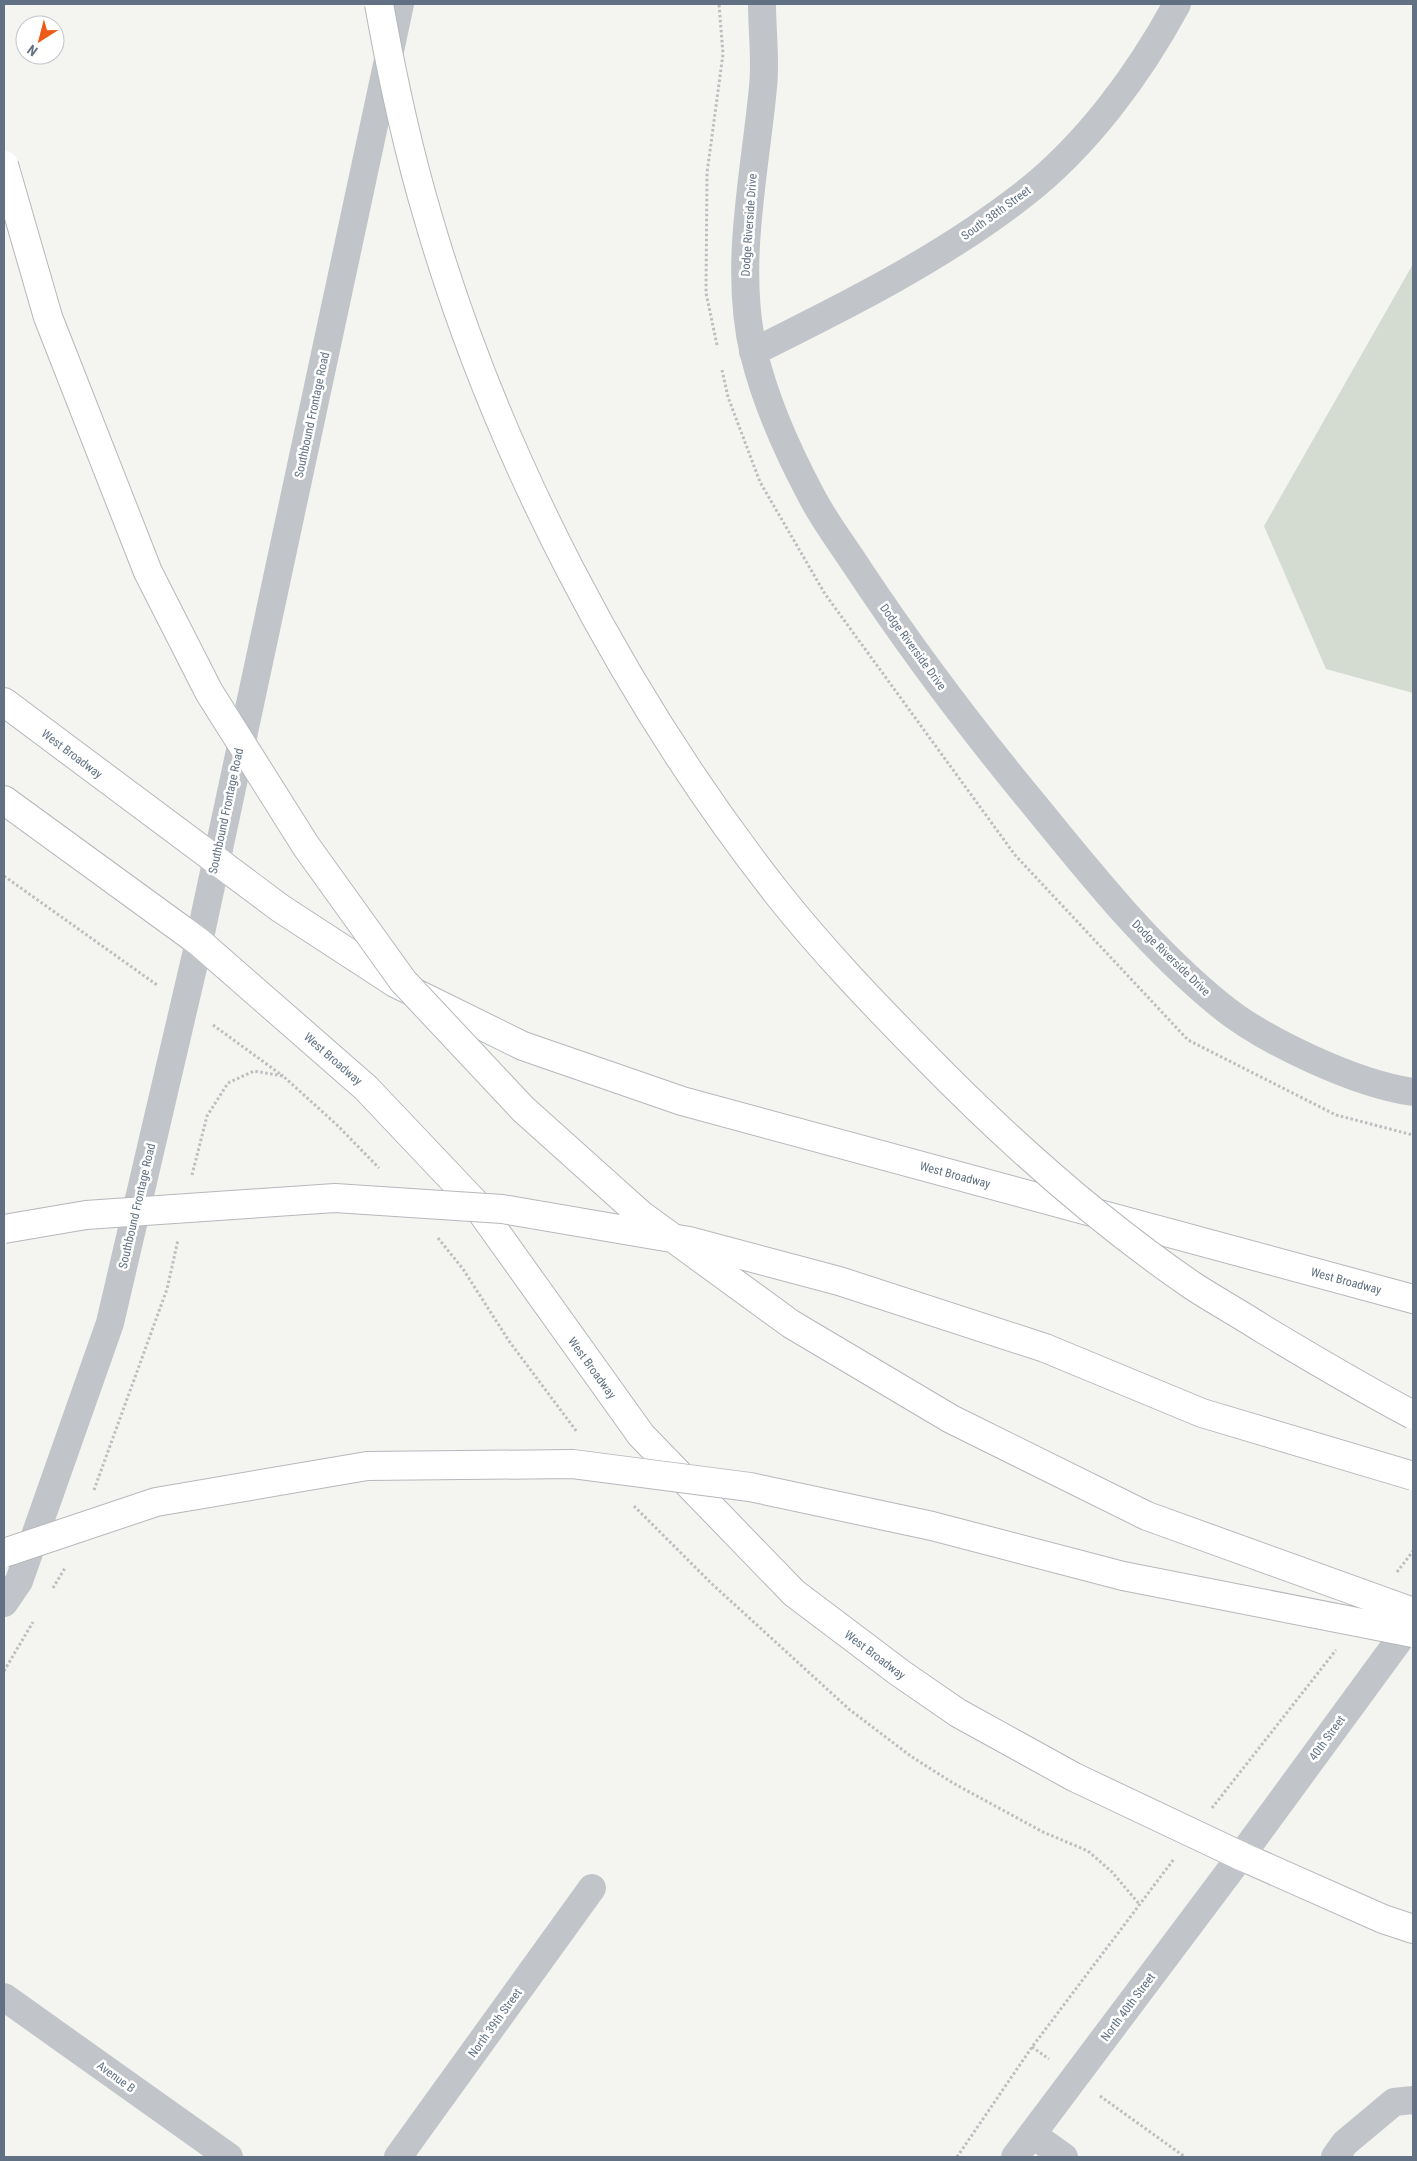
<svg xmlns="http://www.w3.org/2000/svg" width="1417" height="2161" font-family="'Roboto Condensed',sans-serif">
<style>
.green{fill:#d4dbd1}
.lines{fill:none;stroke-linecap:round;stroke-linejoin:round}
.major-casing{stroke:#b4b8bc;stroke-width:30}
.highway-casing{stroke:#b5b8bc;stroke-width:30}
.path{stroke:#bdbec1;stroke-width:3;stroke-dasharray:2.5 2.5;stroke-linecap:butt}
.minor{stroke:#c1c4c8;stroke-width:28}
.major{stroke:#fff;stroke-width:28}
.highway{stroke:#fff;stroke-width:28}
.highway-bridge-casing{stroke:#b5b8bc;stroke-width:30;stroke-linecap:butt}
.highway-bridge{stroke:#fff;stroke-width:28}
.labels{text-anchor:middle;stroke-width:5;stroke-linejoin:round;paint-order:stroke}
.street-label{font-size:12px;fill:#617183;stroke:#fff}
</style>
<rect width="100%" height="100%" fill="#f4f4f0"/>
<path class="green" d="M1413 264V693L1326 669 1264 526Z"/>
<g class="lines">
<g class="major-casing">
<path id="major" d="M4 702 280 908 395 983 523 1046 682 1101 1413 1299
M4 800 199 942 366 1088 475 1203 641 1435 794 1593 900 1673 958 1713 1074 1777 1241 1856"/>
</g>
<g class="highway-casing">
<path id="highway" d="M1241 1856 1383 1919 1413 1929"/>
</g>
<path class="path" d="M717 345 706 293 707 173 723 54 719 4
M722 370 728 397 760 482 825 594 1015 855 1188 1040 1336 1115 1413 1135
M4 876 157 985
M213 1025 283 1076
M192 1175 207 1116 228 1083 254 1071 283 1076 337 1125 379 1168
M438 1238 463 1269 509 1341 577 1432
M94 1490 167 1289 178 1240
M634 1506 711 1583 850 1710 912 1757 953 1783 1043 1832 1088 1851 1112 1872 1140 1905
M1397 1572 1413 1551
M53 1588 65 1568
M4 1671 33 1622
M1212 1808 1336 1650
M1032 2047 1049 2059
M1100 2096 1185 2157
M957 2157 1032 2047 1174 1859"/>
<path class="minor" d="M762 4C762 31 766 60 763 87 755 174 733 267 754 354 766 403 787 450 811 495 824 521 843 545 859 570 914 653 974 732 1037 808 1093 877 1150 948 1220 1005 1264 1041 1356 1084 1413 1092
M753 352C846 306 942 258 1024 194 1087 145 1139 74 1177 4
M4 1603 19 1581 110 1323 199 942 400 4
M4 1997 229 2157
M1032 2134 1064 2157
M398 2157 592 1888
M1015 2157 1241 1856 1413 1621
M1335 2157 1345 2143 1394 2102 1413 2100"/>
<use href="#major" class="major"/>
<use href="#highway" class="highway"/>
<g class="highway-bridge-casing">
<path id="highway-bridge" d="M379 4C392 76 407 147 428 217 497 455 624 698 777 893 822 950 873 1003 924 1055 1007 1140 1095 1219 1193 1286 1216 1301 1240 1314 1263 1329 1313 1359 1362 1388 1413 1415
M4 165 48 317 148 572 209 692 306 846 403 981 523 1109 640 1214 791 1324 951 1419 1147 1516 1413 1612
M4 1229 86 1215 335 1198 502 1209 689 1241 839 1281 1045 1348 1202 1413 1413 1476
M4 1553 156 1502 367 1466 573 1464 750 1487 932 1526 1123 1576 1413 1633"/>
</g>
<use href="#highway-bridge" class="highway-bridge"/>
</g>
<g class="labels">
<g class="street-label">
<text transform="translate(996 213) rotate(-36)" y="4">South 38th Street</text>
<text transform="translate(749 225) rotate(-86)" y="4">Dodge Riverside Drive</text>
<text transform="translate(312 415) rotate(-78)" y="4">Southbound Frontage Road</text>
<text transform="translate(913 647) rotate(54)" y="4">Dodge Riverside Drive</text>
<text transform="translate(72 754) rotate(37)" y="4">West Broadway</text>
<text transform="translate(226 811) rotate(-78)" y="4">Southbound Frontage Road</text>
<text transform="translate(1171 958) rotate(44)" y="4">Dodge Riverside Drive</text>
<text transform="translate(333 1059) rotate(41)" y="4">West Broadway</text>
<text transform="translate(955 1175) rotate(15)" y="4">West Broadway</text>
<text transform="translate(137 1206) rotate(-77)" y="4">Southbound Frontage Road</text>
<text transform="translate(1346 1281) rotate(15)" y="4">West Broadway</text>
<text transform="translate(592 1368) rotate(54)" y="4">West Broadway</text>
<text transform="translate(875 1655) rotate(37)" y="4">West Broadway</text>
<text transform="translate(1327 1738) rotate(-54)" y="4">40th Street</text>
<text transform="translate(1128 2007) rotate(-53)" y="4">North 40th Street</text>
<text transform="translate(495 2023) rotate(-54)" y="4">North 39th Street</text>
<text transform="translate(116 2077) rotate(36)" y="4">Avenue B</text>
</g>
</g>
<rect width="1417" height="2161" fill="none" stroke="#617183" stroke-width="10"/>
<g transform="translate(40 40) rotate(216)"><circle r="24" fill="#ffffff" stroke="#c0c6cd"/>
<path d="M0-4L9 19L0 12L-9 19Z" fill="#ec5a18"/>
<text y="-8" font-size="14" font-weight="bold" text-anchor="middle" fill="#617183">N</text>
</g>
</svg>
